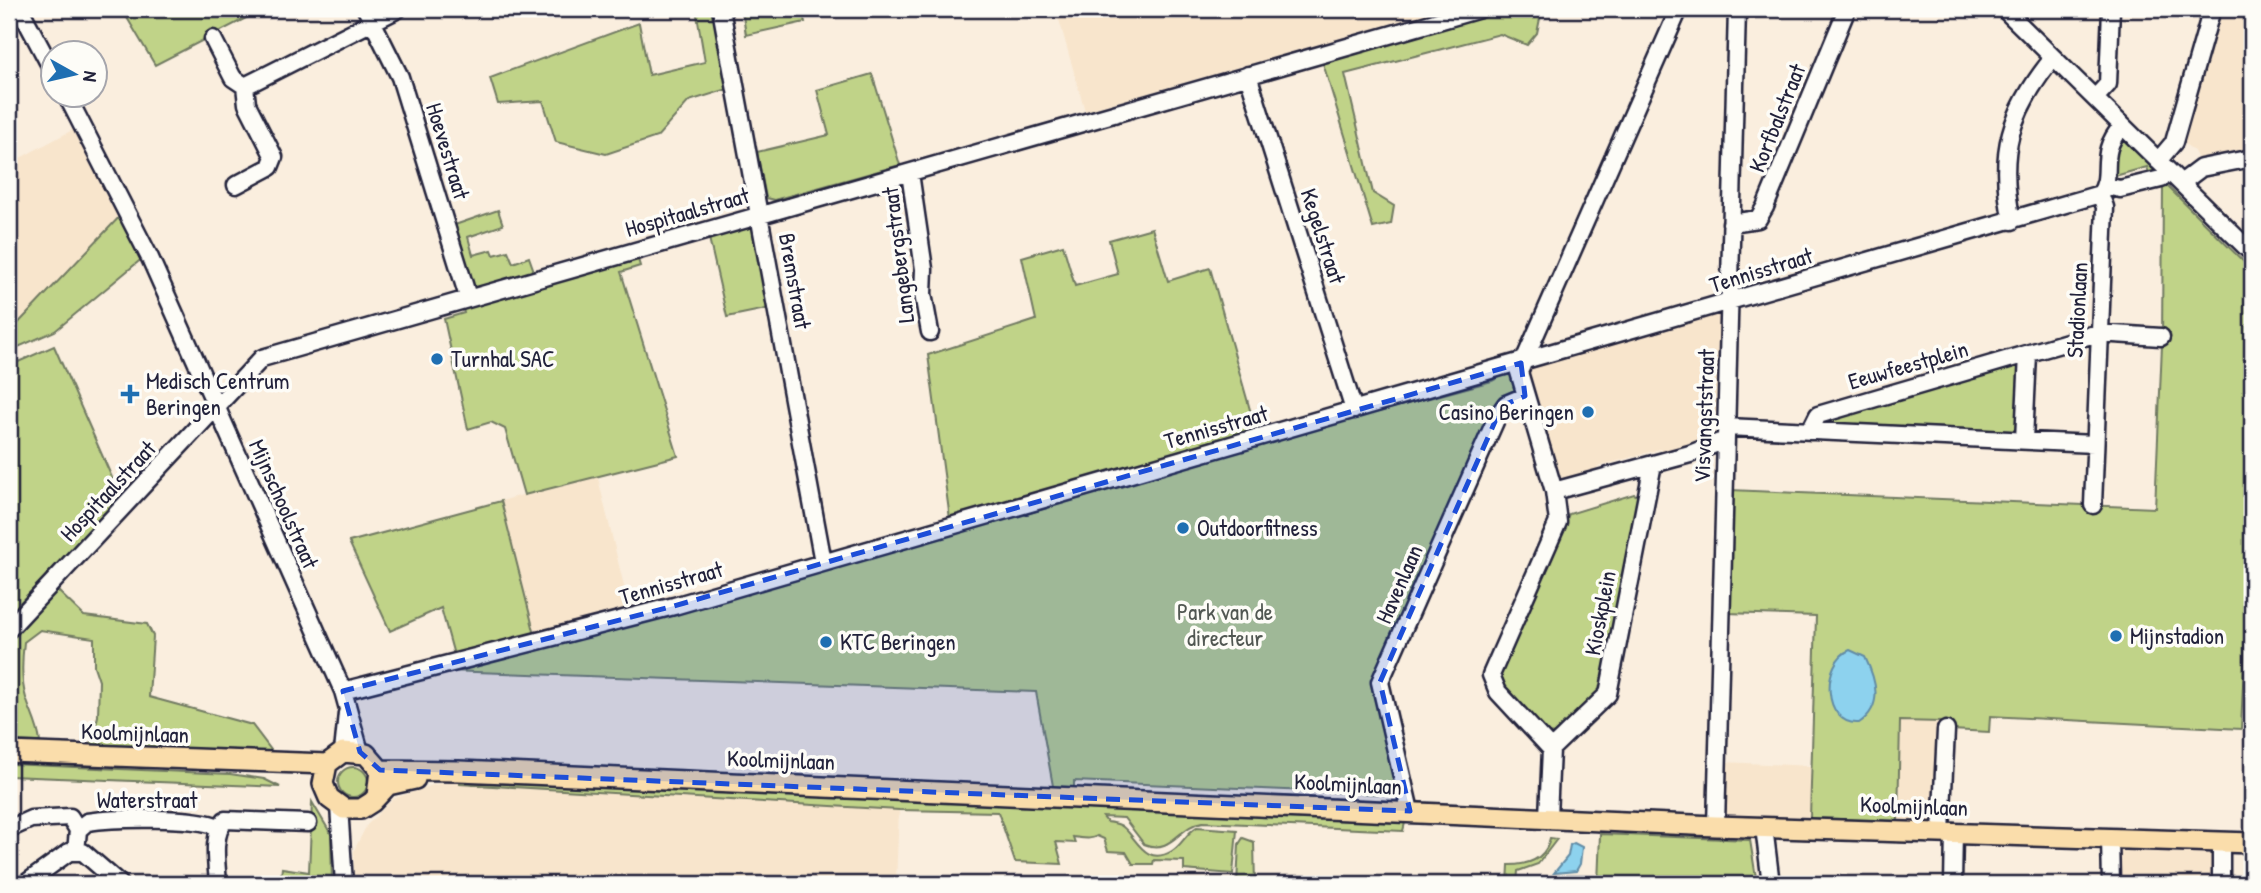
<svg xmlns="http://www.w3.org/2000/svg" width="2261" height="893" font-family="'Patrick Hand',sans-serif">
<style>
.built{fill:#f8e5cc}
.green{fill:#c0d388;stroke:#717a62;stroke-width:2}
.water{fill:#8dd2ee;stroke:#628ca6;stroke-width:2}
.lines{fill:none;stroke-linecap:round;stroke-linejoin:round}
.minor-casing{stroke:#22223b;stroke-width:21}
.major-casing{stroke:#22223b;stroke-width:24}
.minor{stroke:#fdfcf7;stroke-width:16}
.major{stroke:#faddab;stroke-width:19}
.marked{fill:#1d4ed8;fill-opacity:0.2;stroke:#1d4ed8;stroke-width:5;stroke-dasharray:14 9;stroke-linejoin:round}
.poi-dot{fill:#1f6fb2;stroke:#fdfcf7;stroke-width:2.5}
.labels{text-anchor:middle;stroke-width:7;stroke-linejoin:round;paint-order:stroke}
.street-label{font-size:23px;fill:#22223b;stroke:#fdfcf7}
.poi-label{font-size:23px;fill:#22223b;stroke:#fdfcf7;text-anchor:start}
.park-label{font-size:23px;fill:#515752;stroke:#fdfcf7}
</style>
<rect width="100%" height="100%" fill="#faeede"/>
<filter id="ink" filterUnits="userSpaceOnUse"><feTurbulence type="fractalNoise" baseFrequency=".0143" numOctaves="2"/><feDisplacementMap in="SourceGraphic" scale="14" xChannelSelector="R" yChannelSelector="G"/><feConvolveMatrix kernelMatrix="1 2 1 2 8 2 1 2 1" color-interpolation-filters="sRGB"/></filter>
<g filter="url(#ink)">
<path class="built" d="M1056 9H1447L1085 111Z
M2216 9H2252V153L2199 162 2194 151 2180 140Z
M78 127 123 213 9 333V164Z
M1717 311 1723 313V433L1662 453 1660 449 1597 467 1598 472 1560 485 1525 371 1528 367Z
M597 474 630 611 535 635 501 501Z
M1900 721 1943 722 1939 816 1935 823 1898 821Z
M1724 762 1811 766 1810 818 1726 815Z
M460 780V784L899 810 896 884H353L354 850 367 825 393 799 433 785Z
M2120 846 2214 849 2218 884H2114L2115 853Z"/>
<path class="green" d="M134 9H255L256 13 155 65 126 16Z
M696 9H717L731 88 689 101 657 137 606 154 556 142 543 101 498 104 490 78 639 23 649 75 705 62Z
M742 9H801L805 22 746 35Z
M1503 9H1542L1537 33 1527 45 1500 34 1345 74 1373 193 1394 206 1391 224 1373 228 1322 60Z
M872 74 900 165 774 200 766 198 757 152 829 135 817 90Z
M2123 138 2159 174 2150 176 2147 167 2115 176 2117 186 2110 175 2119 139Z
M2163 182 2252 270V575H2248L2241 729 1990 716 1989 732 1951 730 1942 722 1900 721 1898 821 1810 818 1816 616 1727 613 1731 490 2155 508 2162 345Z
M498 210 503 225 468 237 473 255 492 250 494 255 508 251 513 263 529 257 534 271 475 288 469 281 452 226Z
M123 213 144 257 55 331 9 351V333Z
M750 227 757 233 771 308 727 317 709 238Z
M1152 228 1168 281 1210 268 1256 431 950 519 928 355 1036 320 1022 257 1063 245 1075 286 1118 274 1109 240Z
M637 256 640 266 621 272 678 456 524 495 505 429 491 422 468 429 444 319 464 313 462 306Z
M54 346 121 498 9 614V366Z
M2016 366 2019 368 2016 430 2013 431 1830 423V420Z
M1507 373 1514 377 1517 390 1380 670 1401 795 1074 781V788L1053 786 1036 692 447 671 597 634 1005 517 1023 515 1263 443 1492 381Z
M1634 494 1640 497 1602 690 1557 734 1547 733 1496 677 1569 514Z
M501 501 535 635 454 655 441 608 390 631 349 542Z
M56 589 84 616 147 624 153 636 149 697 252 725 274 754 91 745 98 716 99 681 94 666V638L40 630 24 642C22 659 21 682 26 698 31 714 38 725 40 742L9 741V639Z
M9 764 230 774 264 779 280 787 9 776Z
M338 782a15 15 0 1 1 30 0a15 15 0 1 1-30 0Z
M460 780 1406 819 1403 831 1203 822C1178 826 1172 855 1144 844L1124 818 1103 817 1107 822C1112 823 1118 823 1123 827 1137 838 1145 867 1172 851 1182 845 1186 833 1197 827L1237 830 1233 874 1184 870V861L1154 860 1153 864H1133L1126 852 1108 851 1104 839 1097 836C1091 840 1082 838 1073 837L1075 843 1056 842 1062 864 1015 862 998 812 899 810 460 784Z
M312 802 331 834 332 884H280L282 868 309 872Z
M1600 834 1750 840 1757 884H1598Z
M1243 838 1254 842 1255 884H1237L1239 844Z
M1550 838 1557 839 1538 864 1518 871 1517 884H1508L1509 865C1529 865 1546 859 1550 838Z"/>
<path class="water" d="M1850 650 1865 657C1876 680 1884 706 1859 723 1822 726 1821 661 1850 650Z
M1574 843 1582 847 1580 864 1576 871 1554 873 1568 856 1570 845Z"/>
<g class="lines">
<g class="minor-casing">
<path id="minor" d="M20 9 52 69
M366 9 400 77 468 297
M721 9 823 562
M2004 9 2252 253
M213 39 233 78 245 86
M1248 75 1354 410
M245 86 398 9
M66 94 150 258 343 691 360 752
M2095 98 2108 84 2111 9
M2158 161 2174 142 2212 9
M910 173 924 269 923 294 930 332
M2181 183 2201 168 2252 158
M236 185 270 167 274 157 247 104 245 86
M2105 186 2120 189 2161 179
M2100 194C2115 173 2096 155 2122 126
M2012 221C1997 153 2010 111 2053 58
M1731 223 1758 219 1765 207 1847 9
M1726 427 2094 444
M1810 431 1818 415 2098 333 2161 337
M2024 440 2028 354
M1554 491 1690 454 1725 440
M2093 505 2105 207 2100 194
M9 629 262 358 1480 9
M343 691 674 606 2100 194
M1551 749 1608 694 1653 464
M343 752 347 713
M339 806 344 884
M1410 811 1380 682 1497 417 1506 404 1525 396
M1548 817 1551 749 1498 692 1491 675 1558 522 1554 491 1519 372 1679 9
M1716 826 1737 9
M1764 827 1771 884
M9 829 31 819 70 817 78 830
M1941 832 1946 730
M2110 838 2111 884
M2221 842V884
M76 852 78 830 87 822C114 818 196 816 219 827
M25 884 69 852H83L120 884
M218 884C217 864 211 836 225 820L308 823
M1953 884 1954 832"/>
</g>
<g class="major-casing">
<path id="major" d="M9 752 327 764
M380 770 459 771 1716 826 2252 843
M377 796 380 770 366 754 343 752 327 764 323 784 329 798 344 809H361L372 802 388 785 415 779"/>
</g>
<use href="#minor" class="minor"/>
<use href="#major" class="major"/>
</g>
</g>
<path class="marked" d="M1521 363 1525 396 1506 404 1497 417 1380 682 1410 811 380 770 360 752 343 691 674 606Z"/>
<g class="poi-dot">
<circle cx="437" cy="359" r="7"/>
<path d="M126.5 383.5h7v7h7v7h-7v7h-7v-7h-7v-7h7z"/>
<circle cx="1588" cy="412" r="7"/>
<circle cx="1183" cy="528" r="7"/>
<circle cx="2116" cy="636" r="7"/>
<circle cx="826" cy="642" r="7"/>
</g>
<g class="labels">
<g class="street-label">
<text transform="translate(1777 118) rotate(-68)" y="8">Korfbalstraat</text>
<text transform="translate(448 151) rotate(73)" y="8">Hoevestraat</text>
<text transform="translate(687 212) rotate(-16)" y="8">Hospitaalstraat</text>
<text transform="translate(1323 236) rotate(72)" y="8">Kegelstraat</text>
<text transform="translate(898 255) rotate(-97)" y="8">Langebergstraat</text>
<text transform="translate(1761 270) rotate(-17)" y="8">Tennisstraat</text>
<text transform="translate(795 281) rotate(80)" y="8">Bremstraat</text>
<text transform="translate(2077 310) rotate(-87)" y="8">Stadionlaan</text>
<text transform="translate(1908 365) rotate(-16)" y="8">Eeuwfeestplein</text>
<text transform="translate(1704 416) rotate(-88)" y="8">Visvangststraat</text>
<text transform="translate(1216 427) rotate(-16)" y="8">Tennisstraat</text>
<text transform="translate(108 491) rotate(-47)" y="8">Hospitaalstraat</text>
<text transform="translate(284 504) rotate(66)" y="8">Mijnschoolstraat</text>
<text transform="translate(671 583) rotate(-16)" y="8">Tennisstraat</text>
<text transform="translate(1399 584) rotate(-66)" y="8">Havenlaan</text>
<text transform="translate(1600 613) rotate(-79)" y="8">Kioskplein</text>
<text transform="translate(135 733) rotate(2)" y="8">Koolmijnlaan</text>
<text transform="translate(781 760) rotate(2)" y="8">Koolmijnlaan</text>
<text transform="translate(1348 784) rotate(3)" y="8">Koolmijnlaan</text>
<text x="147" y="808">Waterstraat</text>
<text transform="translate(1914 806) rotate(2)" y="8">Koolmijnlaan</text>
</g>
<g class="poi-label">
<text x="451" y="367">Turnhal SAC</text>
<text x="146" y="389">Medisch Centrum<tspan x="146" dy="26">Beringen</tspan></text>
<text x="1574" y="420" text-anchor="end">Casino Beringen</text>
<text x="1197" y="536">Outdoorfitness</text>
<text x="2130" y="644">Mijnstadion</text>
<text x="840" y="650">KTC Beringen</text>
</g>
<g class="park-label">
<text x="1225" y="620">Park van de<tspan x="1225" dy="26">directeur</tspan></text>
</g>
</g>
<rect width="2261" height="893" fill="none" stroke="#fdfcf7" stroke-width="35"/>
<rect x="18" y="18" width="2226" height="858" fill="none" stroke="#22223b" stroke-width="2.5" filter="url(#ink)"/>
<g transform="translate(74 74) rotate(98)"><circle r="33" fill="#fdfcf7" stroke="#a5a5ac" stroke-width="2"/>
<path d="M0-5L12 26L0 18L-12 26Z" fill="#1f6fb2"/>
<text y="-10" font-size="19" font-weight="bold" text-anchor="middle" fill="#22223b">N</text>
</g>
</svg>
